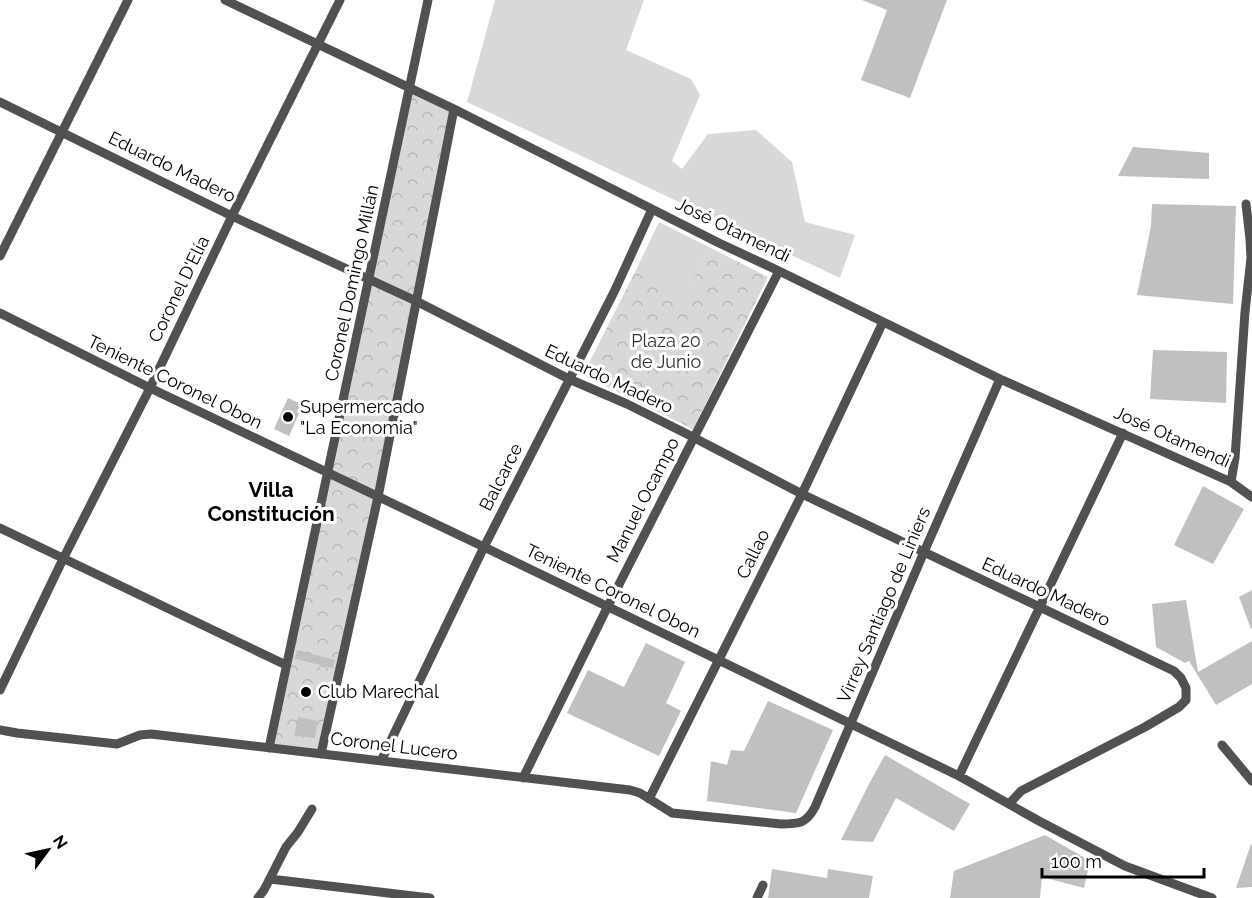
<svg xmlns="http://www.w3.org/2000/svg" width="1252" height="898" font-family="Raleway,sans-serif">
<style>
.grass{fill:#d8d8d8}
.park{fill:url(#park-crowns)}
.building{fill:#c0c0c0}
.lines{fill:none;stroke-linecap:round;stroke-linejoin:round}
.minor{stroke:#515151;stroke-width:9}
.poi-dot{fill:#000;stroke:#fff;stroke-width:2}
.labels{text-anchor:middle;stroke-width:6;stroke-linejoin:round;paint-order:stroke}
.street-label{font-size:18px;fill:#000;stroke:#fff}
.park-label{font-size:18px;fill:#2f2f2f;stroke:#fff}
.poi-label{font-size:18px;fill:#000;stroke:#fff;text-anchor:start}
.quarter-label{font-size:21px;font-weight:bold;fill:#000;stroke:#fff}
</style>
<defs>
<pattern id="park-crowns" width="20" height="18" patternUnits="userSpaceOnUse" patternTransform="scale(1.5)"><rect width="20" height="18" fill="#d8d8d8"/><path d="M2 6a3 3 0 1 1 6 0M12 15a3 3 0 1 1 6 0" fill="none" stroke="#b8b8b8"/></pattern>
</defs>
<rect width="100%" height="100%" fill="#fff"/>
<path class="grass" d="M495 0H644L626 50 691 79 700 95 672 161 682 169 708 134 756 130 792 162 805 222 855 235 840 278 467 102Z
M659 222 709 247 685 297 635 272Z"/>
<path class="park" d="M409 89 454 109 321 754 269 748Z
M709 247 768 277 693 429 583 375 635 272 685 296Z"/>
<path class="building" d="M862 0H947L910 98 861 80 887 10Z
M1133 147 1209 153V179L1118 176Z
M1152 204 1236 206 1233 304 1137 295 1151 226Z
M1153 350 1227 352 1226 403 1150 399Z
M288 398 303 405 289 436 274 429Z
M1203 486 1244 509 1213 564 1174 545Z
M1252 590V628L1251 629 1239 597Z
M1186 600 1198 672 1252 641V684L1216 705 1189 661 1185 663 1156 647 1152 604Z
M646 643 685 662 666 703 681 711 659 756 567 713 588 670 624 687Z
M297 650 335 660 333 668 295 659Z
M768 701 833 730 796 813 707 801 711 761 727 765 731 750 744 751Z
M298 717 318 721 315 738 294 736Z
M885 755 970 804 954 831 896 798 873 842 841 840 870 782Z
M1045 835 1090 861 1084 888 1042 877 1040 898H950L954 871Z
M1251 844 1252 845V887L1236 888Z
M772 869 827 878 828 869 873 876 869 898H768Z"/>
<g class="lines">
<path class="minor" d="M225 0 454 109 719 243 779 271 1000 379 1231 482 1252 497
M0 102 232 216 416 301 569 379 627 404 687 434 802 494 1174 671 1181 678 1186 688V700L1179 707 1145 727 1021 791 1009 804
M0 256 128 0
M0 313 150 388 484 547 959 776 1039 821 1125 866 1212 898
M1231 482 1235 458 1245 312 1251 258 1250 239 1246 204
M0 528 286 665
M0 690 63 559 150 388 232 216 340 0
M0 730 17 733 117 744 140 735 151 734 630 790 640 793 672 813 781 824C799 824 806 824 815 807L924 552 1000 379
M1222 745 1252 781
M269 748 428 0
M321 754 378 497 454 109
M381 761 484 547 615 290 652 209
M959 776 1123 433
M523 778 608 606 779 271
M649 799 802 494 883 322
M270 879 430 898
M258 898 264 890 286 847 298 832 312 809
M757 898 763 885"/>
</g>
<g class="poi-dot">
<circle cx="288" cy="417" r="6"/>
<circle cx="306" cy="692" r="6"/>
</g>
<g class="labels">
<g class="street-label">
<text transform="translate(172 167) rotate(26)" y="6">Eduardo Madero</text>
<text transform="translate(733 230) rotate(26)" y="6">José Otamendi</text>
<text transform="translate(352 283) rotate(-78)" y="6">Coronel Domingo Millán</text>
<text transform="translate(179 289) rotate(-64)" y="6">Coronel D'Elía</text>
<text transform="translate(609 379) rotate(25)" y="6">Eduardo Madero</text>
<text transform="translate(175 382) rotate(26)" y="6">Teniente Coronel Obon</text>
<text transform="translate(1172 437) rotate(24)" y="6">José Otamendi</text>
<text transform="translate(501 477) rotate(-63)" y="6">Balcarce</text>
<text transform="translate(643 500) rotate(-63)" y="6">Manuel Ocampo</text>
<text transform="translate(753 554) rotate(-64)" y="6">Callao</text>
<text transform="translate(613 591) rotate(26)" y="6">Teniente Coronel Obon</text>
<text transform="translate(1046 592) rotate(25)" y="6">Eduardo Madero</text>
<text transform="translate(884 605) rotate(-67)" y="6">Virrey Santiago de Liniers</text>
<text transform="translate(394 746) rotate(7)" y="6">Coronel Lucero</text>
</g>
<g class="park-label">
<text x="666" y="347">Plaza 20<tspan x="666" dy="21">de Junio</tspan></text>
</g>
<g class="poi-label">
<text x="300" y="413">Supermercado<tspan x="300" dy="21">"La Economia"</tspan></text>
<text x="318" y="698">Club Marechal</text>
</g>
<g class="quarter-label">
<text x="271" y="497">Villa<tspan x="271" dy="24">Constitución</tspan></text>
</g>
</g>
<g transform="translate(48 850) rotate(57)" stroke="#ffffff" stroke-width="4.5" paint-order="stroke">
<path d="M0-4.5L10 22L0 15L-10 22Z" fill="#000000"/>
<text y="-9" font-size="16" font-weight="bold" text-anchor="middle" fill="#000000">N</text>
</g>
<path d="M1042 868v9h162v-9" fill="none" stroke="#000000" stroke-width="3"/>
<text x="1051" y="868" font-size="18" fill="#000000" stroke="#ffffff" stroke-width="4.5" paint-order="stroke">100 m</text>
</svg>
